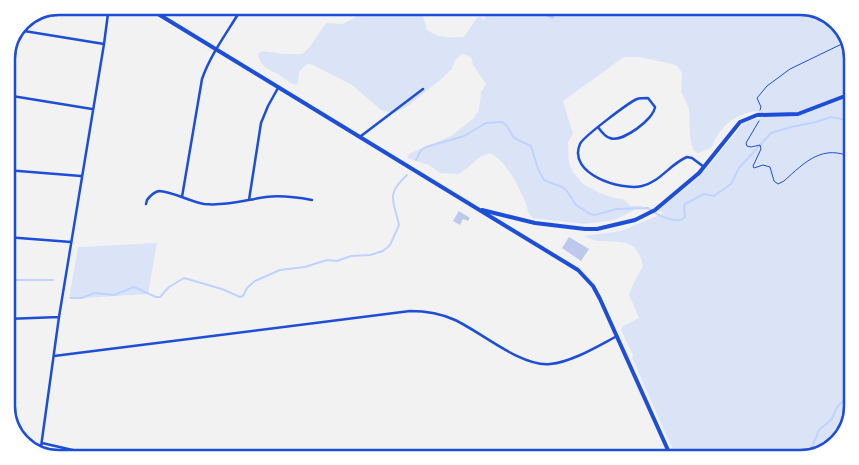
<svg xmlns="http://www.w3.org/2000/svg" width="859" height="465" font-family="Signika,sans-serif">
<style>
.green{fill:#dbe4f7}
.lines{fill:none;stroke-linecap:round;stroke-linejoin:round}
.stream{stroke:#bfd3fe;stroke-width:2}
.building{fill:#bdc9ec}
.path{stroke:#1d4ed8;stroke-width:1}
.minor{stroke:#1d4ed8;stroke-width:2.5}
.tertiary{stroke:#1d4ed8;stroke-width:4}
.secondary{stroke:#1d4ed8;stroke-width:4}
.rim{fill:none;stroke:#1d4ed8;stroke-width:2.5}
</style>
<rect width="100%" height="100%" fill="#f2f2f2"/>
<path class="green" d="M367 6H420L427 30C440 39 448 37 464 37L478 16 483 19V21L493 6H800C837 16 841 20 853 55V407L846 432 827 452 801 459H677L632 358 633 355 621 330 623 326 639 318 629 295 634 282 643 266C637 238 623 243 600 241 594 241 589 238 584 236L621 231 662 214 663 212 658 210 686 188 706 169 743 124 750 120 760 118 757 111C732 115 721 126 711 148L698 153 694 151 692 146 690 137 689 109 681 91 682 73 677 66 673 64 638 57H624L563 101 573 134 568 142 569 163 573 172 583 184 600 193 614 198 623 199 631 206H643L614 220 585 224 533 218C527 214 528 207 525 201 517 184 507 162 490 153L480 157 466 169 458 174 440 173 429 165 407 158 409 154 451 136 474 118 479 110 481 92 486 84 473 65 471 57 462 54 455 60 452 69 440 80 408 106 394 113 381 110 352 85 311 64H307L299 72 298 82 296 85C289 83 284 78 278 74 268 69 260 67 258 54L262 51 284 54H302L309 48 326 23 343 24 361 14Z
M157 243 148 294 69 299 78 247Z"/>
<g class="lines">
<path class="stream" d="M416 160 421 150 426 147 464 136 486 123 502 122 507 126 514 138 531 146 538 169 544 180 562 187 567 191 576 205 590 214 595 215 616 209 648 208C655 214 678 226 685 217L684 208 685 204 704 194 714 196 731 184 739 168 771 133 791 127 816 122 831 117 853 121
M6 280H53
M71 298H82L94 293 114 295 134 287 156 297H160L169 287 184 278 222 289 240 297 243 296 247 288 255 281 280 270 305 267 327 260 337 261 351 256 370 255 383 251 390 245 399 225C394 201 385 195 407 175
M808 457 819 430 831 420 838 406 853 391"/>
</g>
<path class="building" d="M539 6H550L557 9 553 19 541 14 543 11Z
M459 211 470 218 468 221 463 219 460 225 453 221Z
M569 237 589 249 581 261 562 248Z"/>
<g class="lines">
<path class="path" d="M760 110 761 107 757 98 767 86 790 69 848 41
M759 121 746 143 747 146 751 147 760 145 761 149 753 166 754 168 763 165 770 167 774 181 778 184 784 181C805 162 823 143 853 158"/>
<path class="minor" d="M485 6 487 8 489 6
M18 30 104 44
M6 95 92 109
M598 127C601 131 605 137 610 138 622 143 654 119 655 107L648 98C644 98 640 98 637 99 628 103 583 137 580 144 567 174 621 191 642 186 660 182 670 164 687 157L692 158 704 167
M361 136 423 89
M6 170 81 176
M182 197 202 79C211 53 229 30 243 6
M249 200 261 123 268 106 278 88
M146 204 147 200C150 196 154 192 159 191 171 191 191 202 204 204 226 206 245 200 266 197 281 195 296 197 312 200
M6 237 71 242
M6 319 59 317
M54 356 410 311C425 311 440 313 455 320 481 332 521 367 550 364 572 362 598 346 617 336
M42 443 112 459
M40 454 59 317 104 44 109 6
M341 459C355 452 366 451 381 459"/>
<path class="tertiary" d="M482 210 535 223 585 229H597L635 220 655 210 699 173 740 122 757 115 798 114 845 96 853 95"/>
<path class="secondary" d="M145 6 578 270 593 286 600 299 672 459"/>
</g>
<path d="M0 0H859V465H0ZM59 15H800A44 44 0 0 1 844 59V406A44 44 0 0 1 800 450H59A44 44 0 0 1 15 406V59A44 44 0 0 1 59 15Z" fill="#fff" fill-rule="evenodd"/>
<path class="rim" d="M59 15H800A44 44 0 0 1 844 59V406A44 44 0 0 1 800 450H59A44 44 0 0 1 15 406V59A44 44 0 0 1 59 15Z"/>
</svg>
